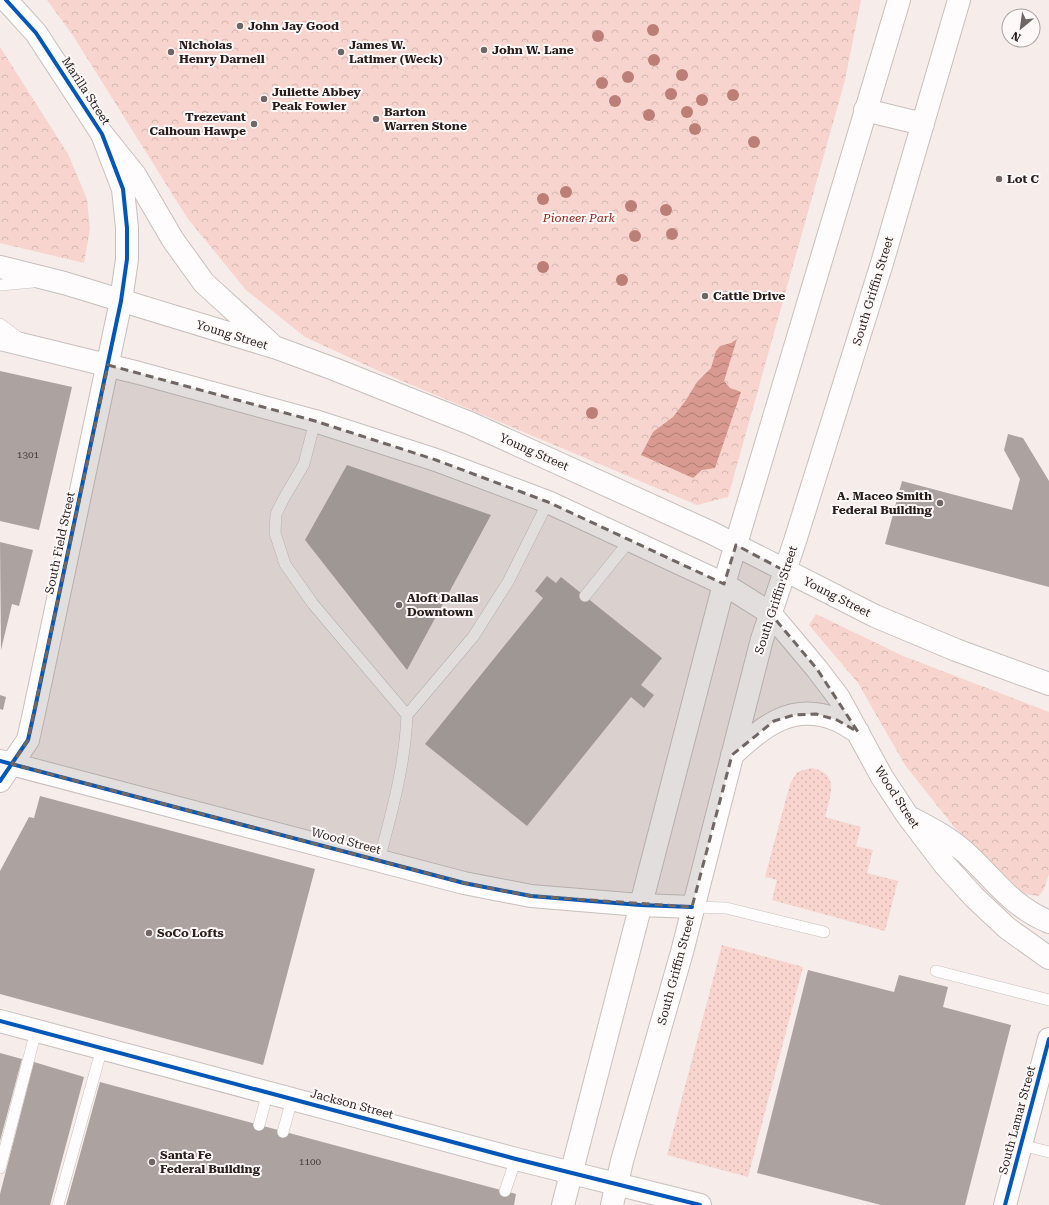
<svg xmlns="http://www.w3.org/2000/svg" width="1049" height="1205" font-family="'Roboto Serif',serif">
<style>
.grass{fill:url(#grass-dots)}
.park{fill:url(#park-crowns)}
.water{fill:url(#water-waves)}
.building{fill:#aca3a1}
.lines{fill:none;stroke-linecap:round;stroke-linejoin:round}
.lane-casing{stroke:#c8bfbd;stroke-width:12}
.street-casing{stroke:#c8bfbd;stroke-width:24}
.secondary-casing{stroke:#c8bfbd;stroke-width:24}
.lane{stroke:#fefcfc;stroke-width:11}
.street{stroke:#fefcfc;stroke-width:22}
.secondary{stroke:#fefcfc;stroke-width:22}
.cycleway-casing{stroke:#fef9f8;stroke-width:6}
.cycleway{stroke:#0057b8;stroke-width:4}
.tree{fill:#bb7f77}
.marked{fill:#706765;fill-opacity:0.2;stroke:#706765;stroke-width:3;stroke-dasharray:8 5;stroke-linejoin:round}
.poi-dot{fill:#706765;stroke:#fef9f8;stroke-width:1.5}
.labels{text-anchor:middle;stroke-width:4;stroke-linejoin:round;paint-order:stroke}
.number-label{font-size:10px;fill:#49403e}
.poi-label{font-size:12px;font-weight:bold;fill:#281f1d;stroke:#fef9f8;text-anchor:start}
.street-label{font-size:12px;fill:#281f1d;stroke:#fef9f8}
.park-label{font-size:12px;font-style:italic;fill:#8a2519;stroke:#fef9f8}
</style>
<defs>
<pattern id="grass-dots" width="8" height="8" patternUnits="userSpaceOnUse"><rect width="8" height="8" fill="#f7d4cd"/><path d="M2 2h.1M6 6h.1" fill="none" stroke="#d4b6b0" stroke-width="1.8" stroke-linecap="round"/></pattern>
<pattern id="park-crowns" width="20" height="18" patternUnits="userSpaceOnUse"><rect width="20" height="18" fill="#f7d4cd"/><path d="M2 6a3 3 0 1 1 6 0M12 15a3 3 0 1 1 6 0" fill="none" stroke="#d4b6b0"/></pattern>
<pattern id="water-waves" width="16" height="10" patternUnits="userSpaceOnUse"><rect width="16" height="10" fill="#d89a90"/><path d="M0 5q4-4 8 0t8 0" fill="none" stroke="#af7d75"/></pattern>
</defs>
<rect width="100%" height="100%" fill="#f6ecea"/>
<path class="grass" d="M811 768C841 773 830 796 825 817L861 827 856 846 873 850 867 873 898 881 885 931 772 900 777 880 765 877 790 784 797 772Z
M722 945 803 967 748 1177 667 1155Z"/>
<path class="park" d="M47 0H861L845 80 728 497 697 505 381 372 305 337 246 290 188 219 72 34Z
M0 47 68 154 87 199 90 229 84 263 0 243Z
M816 614 903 656 1049 712V874L1044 889 1039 896 1024 894 955 828 905 765 858 683 809 625Z"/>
<path class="water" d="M737 339 724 381 730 388 741 392 715 468 702 470 693 478 641 455 653 432 673 417 686 400 697 382 711 368 716 351 720 346 731 343Z"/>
<path class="building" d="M0 371 72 387 39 530 0 521Z
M1008 434 1023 438 1049 481V587L885 544 902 481 1012 510 1020 479 1004 450Z
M347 465 491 515 407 670 305 540Z
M0 542 33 550 19 606 12 604 1 650Z
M547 576 556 583 561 577 662 658 641 685 654 695 644 708 631 697 527 826 425 744 543 598 535 591Z
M0 695 6 697 3 710 0 709Z
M40 796 315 869 263 1065 0 994V871L29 817 34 818Z
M808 970 894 992 899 975 948 987 943 1007 1011 1025 965 1205H881L757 1173Z
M0 1053 22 1059 0 1141Z
M34 1062 84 1077 50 1205H0V1194Z
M100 1082 516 1194 514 1205H66Z"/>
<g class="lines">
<g class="lane-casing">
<path id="lane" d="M0 285 33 282
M0 324 19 338
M315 421 304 464 284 498 276 514 275 533 285 564 313 604 407 715C405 765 392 812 379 860
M585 596 630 540
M407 715 473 637 508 582 548 502
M692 907 726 908 824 932
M936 971 1049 1000
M259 1125 268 1092
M283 1132 292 1099
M1021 1145 1049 1152
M0 1168 36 1031
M505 1191 516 1159
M58 1205 102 1048"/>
</g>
<g class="street-casing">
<path id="street" d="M0 761 464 883 531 896 640 905 692 907
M0 781 28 740 34 713 121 301 127 259V228L123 189 102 134 36 33 6 0
M0 1021 516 1159 700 1205"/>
</g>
<g class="secondary-casing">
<path id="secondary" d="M865 110 923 124
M102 134 135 175 173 240 204 283 271 344
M0 267 64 283 277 348 334 369 472 424 712 533 875 616 956 650 1049 684
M0 339 139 373 315 421 436 460 548 502 724 584 770 613 817 669 839 698 882 777 907 815 945 865 974 897 1007 928 1049 958
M732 755C763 727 792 701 837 720 844 723 851 728 858 732
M913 819C932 829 951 839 967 854 996 881 1010 905 1049 922
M563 1205 724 584 899 0
M612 1205 622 1161 682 952 762 639 795 541 882 263 959 0
M1005 1205 1049 1039"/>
</g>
<use href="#lane" class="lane"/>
<use href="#street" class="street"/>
<use href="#secondary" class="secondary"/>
<g class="cycleway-casing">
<path id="cycleway" d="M0 761 464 883 531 896 640 905 692 907
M0 781 28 740 34 713 121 301 127 259V228L123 189 102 134 36 33 6 0
M0 1021 516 1159 700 1205
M1005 1205 1049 1039"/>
</g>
<use href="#cycleway" class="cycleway"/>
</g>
<g class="tree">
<circle cx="653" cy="30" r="6"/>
<circle cx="598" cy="36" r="6"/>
<circle cx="654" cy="60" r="6"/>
<circle cx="682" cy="75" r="6"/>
<circle cx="628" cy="77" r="6"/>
<circle cx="602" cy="83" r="6"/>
<circle cx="671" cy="94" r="6"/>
<circle cx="733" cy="95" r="6"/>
<circle cx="702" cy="100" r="6"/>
<circle cx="615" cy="101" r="6"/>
<circle cx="687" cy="112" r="6"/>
<circle cx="649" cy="115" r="6"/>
<circle cx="695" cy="129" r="6"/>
<circle cx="754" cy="142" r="6"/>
<circle cx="566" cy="192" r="6"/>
<circle cx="543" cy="199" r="6"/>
<circle cx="631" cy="206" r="6"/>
<circle cx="666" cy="210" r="6"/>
<circle cx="672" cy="234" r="6"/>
<circle cx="635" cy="236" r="6"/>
<circle cx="543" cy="267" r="6"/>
<circle cx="622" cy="280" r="6"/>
<circle cx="592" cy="413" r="6"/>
</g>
<path class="marked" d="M108 365 315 421 436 460 548 502 724 584 736 545 785 571 770 613 817 669 858 732 837 720 816 714 794 715 774 721 732 755 692 907 531 896 464 883 12 764 28 740Z"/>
<g class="poi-dot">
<circle cx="240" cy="26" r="4"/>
<circle cx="484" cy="50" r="4"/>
<circle cx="171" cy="52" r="4"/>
<circle cx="341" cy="52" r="4"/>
<circle cx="264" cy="99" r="4"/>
<circle cx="376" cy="119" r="4"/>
<circle cx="254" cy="124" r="4"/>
<circle cx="999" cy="179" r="4"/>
<circle cx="705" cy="296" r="4"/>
<circle cx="940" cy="503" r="4"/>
<circle cx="399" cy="605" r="4"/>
<circle cx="149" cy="933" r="4"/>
<circle cx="152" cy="1162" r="4"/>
</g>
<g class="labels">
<g class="number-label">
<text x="28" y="458">1301</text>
<text x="310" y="1165">1100</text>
</g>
<g class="poi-label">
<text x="248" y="30">John Jay Good</text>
<text x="179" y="49">Nicholas<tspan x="179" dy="14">Henry Darnell</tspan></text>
<text x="349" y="49">James W.<tspan x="349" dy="14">Latimer (Weck)</tspan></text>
<text x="492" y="54">John W. Lane</text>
<text x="272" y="96">Juliette Abbey<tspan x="272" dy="14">Peak Fowler</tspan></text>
<text x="384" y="116">Barton<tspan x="384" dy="14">Warren Stone</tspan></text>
<text x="246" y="121" text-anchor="end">Trezevant<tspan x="246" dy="14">Calhoun Hawpe</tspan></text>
<text x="1007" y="183">Lot C</text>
<text x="713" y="300">Cattle Drive</text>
<text x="932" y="500" text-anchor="end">A. Maceo Smith<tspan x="932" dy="14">Federal Building</tspan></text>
<text x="407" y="602">Aloft Dallas<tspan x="407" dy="14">Downtown</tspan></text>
<text x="157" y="937">SoCo Lofts</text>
<text x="160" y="1159">Santa Fe<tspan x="160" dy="14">Federal Building</tspan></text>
</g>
<g class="street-label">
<text transform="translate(86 91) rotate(57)" y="4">Marilla Street</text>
<text transform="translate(873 291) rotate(-73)" y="4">South Griffin Street</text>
<text transform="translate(232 335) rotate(17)" y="4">Young Street</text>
<text transform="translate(534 452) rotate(24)" y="4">Young Street</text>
<text transform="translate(60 543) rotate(-78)" y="4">South Field Street</text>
<text transform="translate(837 597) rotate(27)" y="4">Young Street</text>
<text transform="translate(776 600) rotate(-72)" y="4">South Griffin Street</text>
<text transform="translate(897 797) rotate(57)" y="4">Wood Street</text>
<text transform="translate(346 841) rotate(15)" y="4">Wood Street</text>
<text transform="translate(676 970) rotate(-75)" y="4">South Griffin Street</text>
<text transform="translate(352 1104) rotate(15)" y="4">Jackson Street</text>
<text transform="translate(1017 1120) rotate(-75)" y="4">South Lamar Street</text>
</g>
<g class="park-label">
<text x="579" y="222">Pioneer Park</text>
</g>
</g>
<g transform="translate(1021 28) rotate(209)"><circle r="19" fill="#fef9f8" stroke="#a8a2a0"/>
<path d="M0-3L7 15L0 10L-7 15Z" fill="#706765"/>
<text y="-6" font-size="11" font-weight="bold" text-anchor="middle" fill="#281f1d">N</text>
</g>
</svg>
